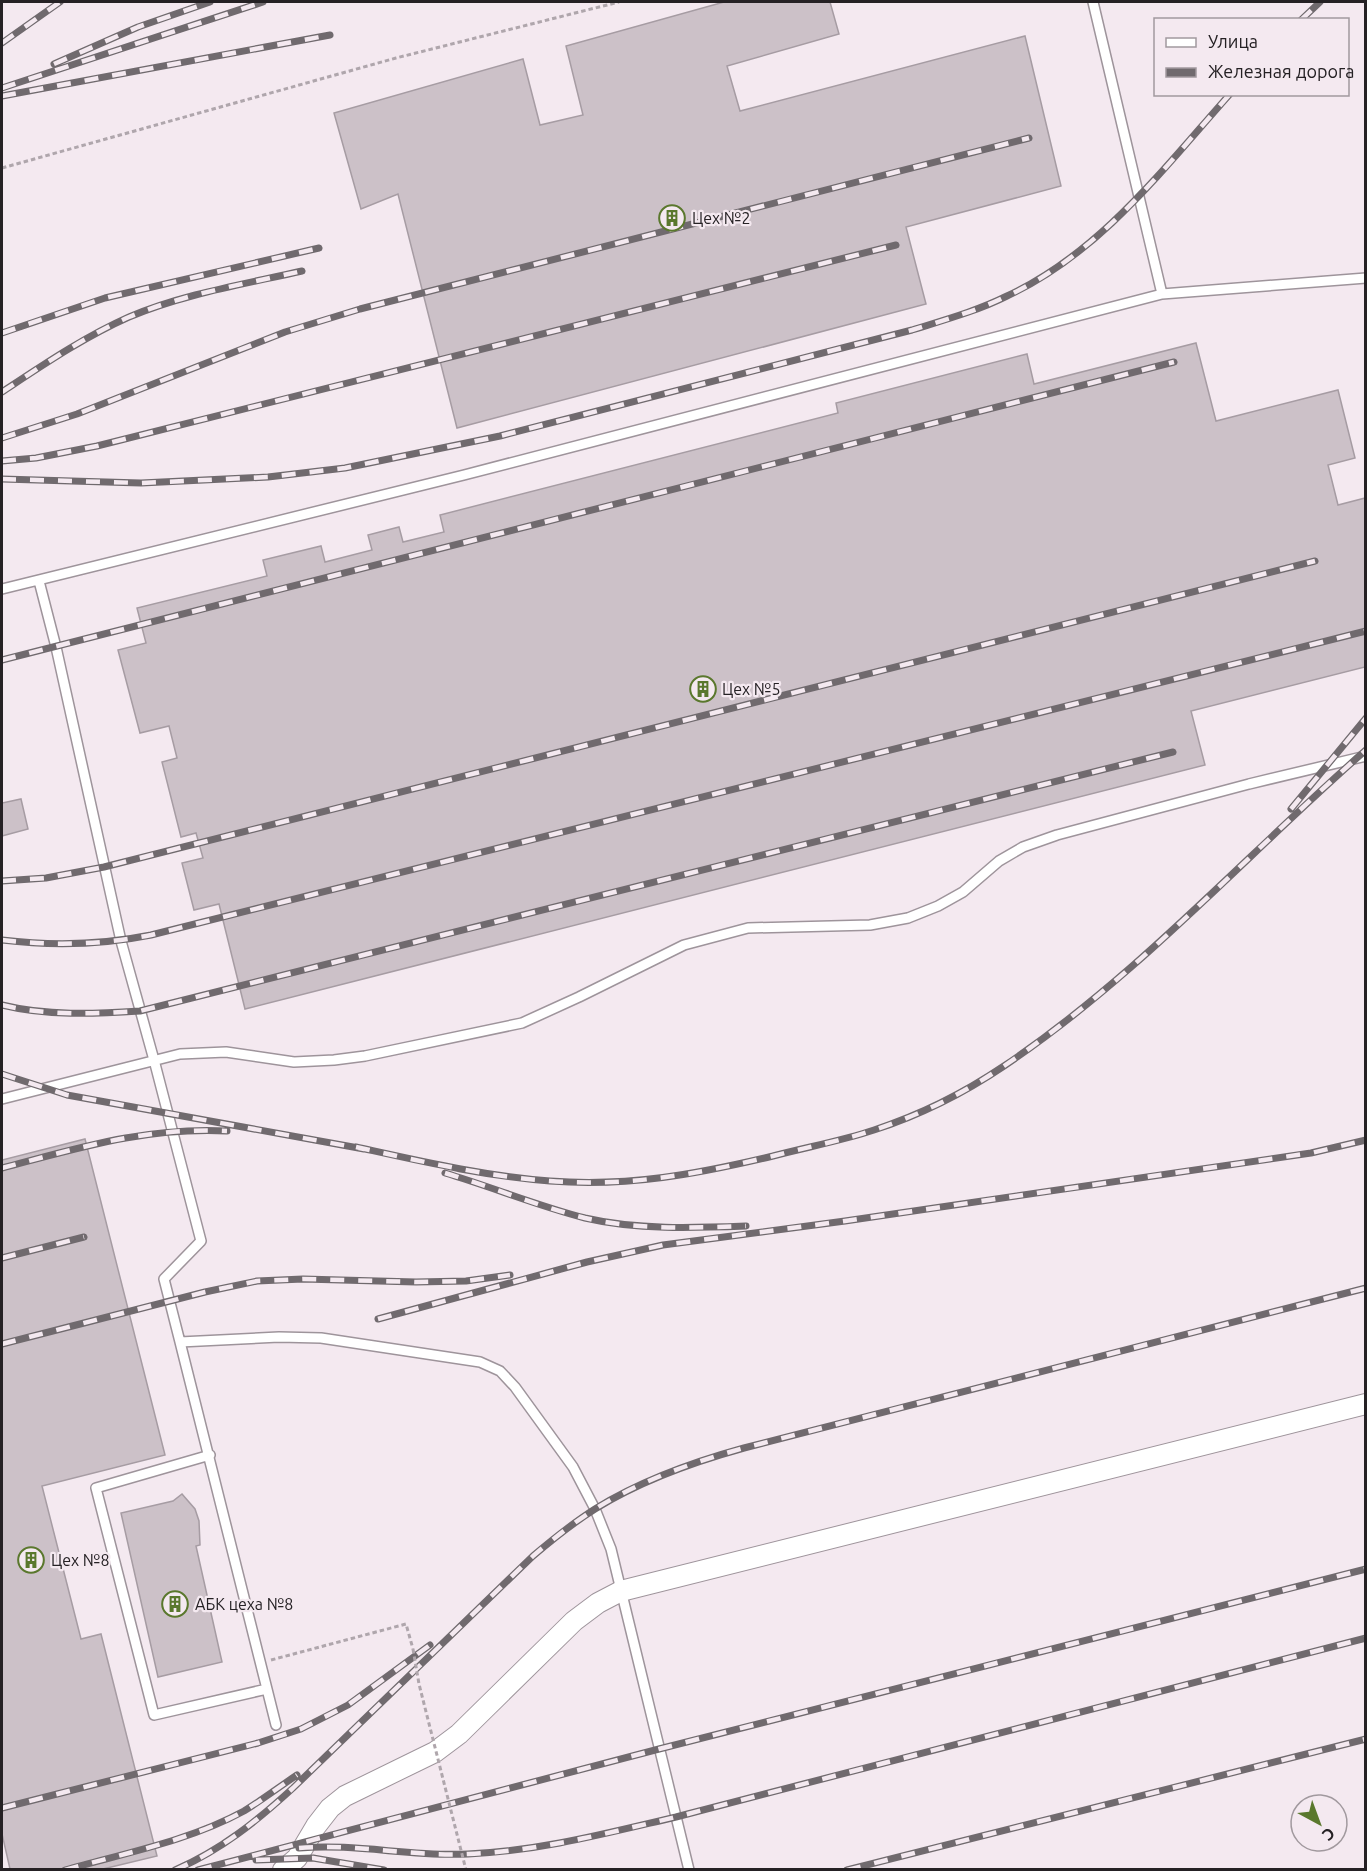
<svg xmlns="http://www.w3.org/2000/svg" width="1367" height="1871" font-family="Ubuntu,sans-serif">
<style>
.building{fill:#ccc1c8;stroke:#a69ca3;stroke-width:1.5}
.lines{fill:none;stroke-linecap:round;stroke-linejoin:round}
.service-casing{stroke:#9e949b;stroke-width:12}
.minor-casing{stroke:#9e949b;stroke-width:22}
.path{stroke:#afa6ac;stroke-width:3;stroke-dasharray:4.5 3;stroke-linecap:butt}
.service{stroke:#fff;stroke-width:9}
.minor{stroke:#fff;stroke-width:20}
.rail-casing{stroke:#706a6e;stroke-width:7}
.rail{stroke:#f4e9f0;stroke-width:4.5;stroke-dasharray:14;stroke-linecap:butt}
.path-bridge{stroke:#afa6ac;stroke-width:3;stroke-dasharray:4.5 3;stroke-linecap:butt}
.labels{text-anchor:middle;stroke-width:4.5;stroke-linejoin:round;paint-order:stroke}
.poi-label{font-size:16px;fill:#252124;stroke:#f4e9f0;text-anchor:start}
</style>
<rect width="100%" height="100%" fill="#f4e9f0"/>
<path class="building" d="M724 2H830L839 34 727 66 740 111 1025 36 1061 186 906 227 926 304 457 428 398 194 361 209 334 113 523 59 540 125 583 115 566 46Z
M1196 343 1216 421 1338 390 1355 458 1328 465 1338 505 1365 498V667L1191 711 1205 765 245 1009 219 904 194 910 182 863 203 858 196 833 181 837 162 762 177 758 169 726 140 733 118 650 146 643 137 608 267 576 263 560 321 546 325 562 372 550 368 535 399 527 403 542 444 532 440 515 838 413 836 403 1027 354 1034 384Z
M21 799 28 829 2 836V803Z
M85 1139 165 1455 42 1486 81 1639 101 1634 157 1856 103 1869H10L2 1834V1160Z
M182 1494 195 1509 199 1521 200 1545 196 1546 222 1662 158 1677 121 1513 173 1501Z"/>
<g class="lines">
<g class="service-casing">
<path id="service" d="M1093 2 1162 294
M39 581 56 647 121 941 154 1060 201 1241 164 1279 180 1342 279 1337 321 1338 480 1362 500 1371 515 1387 573 1467 595 1509 611 1549 689 1870
M2 589 464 475 1162 294 1366 278
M2 1099 180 1054 226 1052 294 1062 334 1060 365 1056 522 1023 579 997 684 945 748 928 870 925 908 918 938 906 963 892 999 861 1023 847 1057 835 1249 784 1366 756
M180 1342 276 1725
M210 1455 96 1488 154 1715 267 1689"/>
</g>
<g class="minor-casing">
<path id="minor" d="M283 1870 297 1858 316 1826 330 1808 345 1796 435 1752 459 1734 574 1621 598 1603 621 1591 1366 1404"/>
</g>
<path class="path" d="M2 168 396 58 619 2
M271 1660 406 1624 413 1649"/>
<use href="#service" class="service"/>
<use href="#minor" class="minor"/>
<g class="rail-casing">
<path id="rail" d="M1301 20 1320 2
M2 43 60 2
M54 64 138 27 210 2
M2 88 263 2
M2 96 330 35
M2 333 105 298 319 248
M2 392C43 365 84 337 129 317 183 294 245 284 302 271
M2 438 77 414 285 332 360 309 1029 138
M2 461 36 458 97 446 896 245
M2 479 141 483 268 477 345 468 500 436 912 330C944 320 977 311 1007 296 1100 253 1163 169 1230 94
M2 660 1174 362
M1291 809 1366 718
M2 881 46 878 104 867 1315 561
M2 940C52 946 101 945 151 935L1366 631
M2 1005C47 1016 94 1014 140 1011L1173 752
M2 1074 67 1095 364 1149
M356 1147C420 1161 484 1176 550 1181 629 1187 697 1174 773 1156 807 1147 841 1141 874 1130 920 1115 964 1093 1004 1066 1138 976 1245 856 1366 750
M2 1168C79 1148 145 1127 227 1131
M445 1173C492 1187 538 1206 585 1218 637 1230 693 1228 746 1226
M2 1258 84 1237
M378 1319 587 1262 663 1245 845 1221 1311 1153 1366 1140
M2 1344 205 1292 257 1281 303 1279 416 1282 466 1281 510 1275
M2 1808 258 1743 301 1729 348 1705 430 1645
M299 1848C356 1843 411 1857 468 1854 540 1851 607 1833 676 1817L1366 1638
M256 1860 313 1858 384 1870
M65 1870C125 1853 189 1841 244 1811 262 1800 279 1787 297 1775
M175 1870C221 1850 257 1821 293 1788L533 1556C553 1539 573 1523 595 1509 640 1481 693 1462 744 1448L1366 1288
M198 1870 659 1749 1366 1569
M847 1870 1366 1739"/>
</g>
<use href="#rail" class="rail"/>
<path class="path-bridge" d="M413 1649 419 1684 466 1870"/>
</g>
<defs>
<g id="building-ring" transform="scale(1.35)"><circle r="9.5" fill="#f4e9f0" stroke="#5a782d" stroke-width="1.5"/><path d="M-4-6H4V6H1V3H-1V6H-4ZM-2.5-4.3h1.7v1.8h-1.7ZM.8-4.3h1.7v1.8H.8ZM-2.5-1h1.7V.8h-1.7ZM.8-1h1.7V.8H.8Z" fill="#5a782d"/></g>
</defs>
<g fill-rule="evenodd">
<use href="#building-ring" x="672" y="218"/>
<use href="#building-ring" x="703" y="689"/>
<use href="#building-ring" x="31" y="1560"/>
<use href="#building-ring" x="175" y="1604"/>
</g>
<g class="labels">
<g class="poi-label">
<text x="692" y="224">Цех №2</text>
<text x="722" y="695">Цех №5</text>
<text x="51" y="1566">Цех №8</text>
<text x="195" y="1610">АБК цеха №8</text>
</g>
</g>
<rect width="1367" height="1871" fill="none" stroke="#252124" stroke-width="6"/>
<rect x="1154" y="18" width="195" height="78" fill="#f4e9f0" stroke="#a1999e" stroke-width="1.5"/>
<rect x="1166" y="38" width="30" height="9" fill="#ffffff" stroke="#a1999e" stroke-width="1.5"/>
<text x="1208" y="48" font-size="18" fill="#252124">Улица</text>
<rect x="1166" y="68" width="30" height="9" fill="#706a6e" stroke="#a1999e" stroke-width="1.5"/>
<text x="1208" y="78" font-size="18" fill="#252124">Железная дорога</text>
<g transform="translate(1319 1823) rotate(139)"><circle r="28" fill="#f4e9f0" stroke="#a1999e" stroke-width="1.5"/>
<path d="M0-4.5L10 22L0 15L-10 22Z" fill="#5a782d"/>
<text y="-9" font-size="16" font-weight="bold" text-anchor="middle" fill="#252124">С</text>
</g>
</svg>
